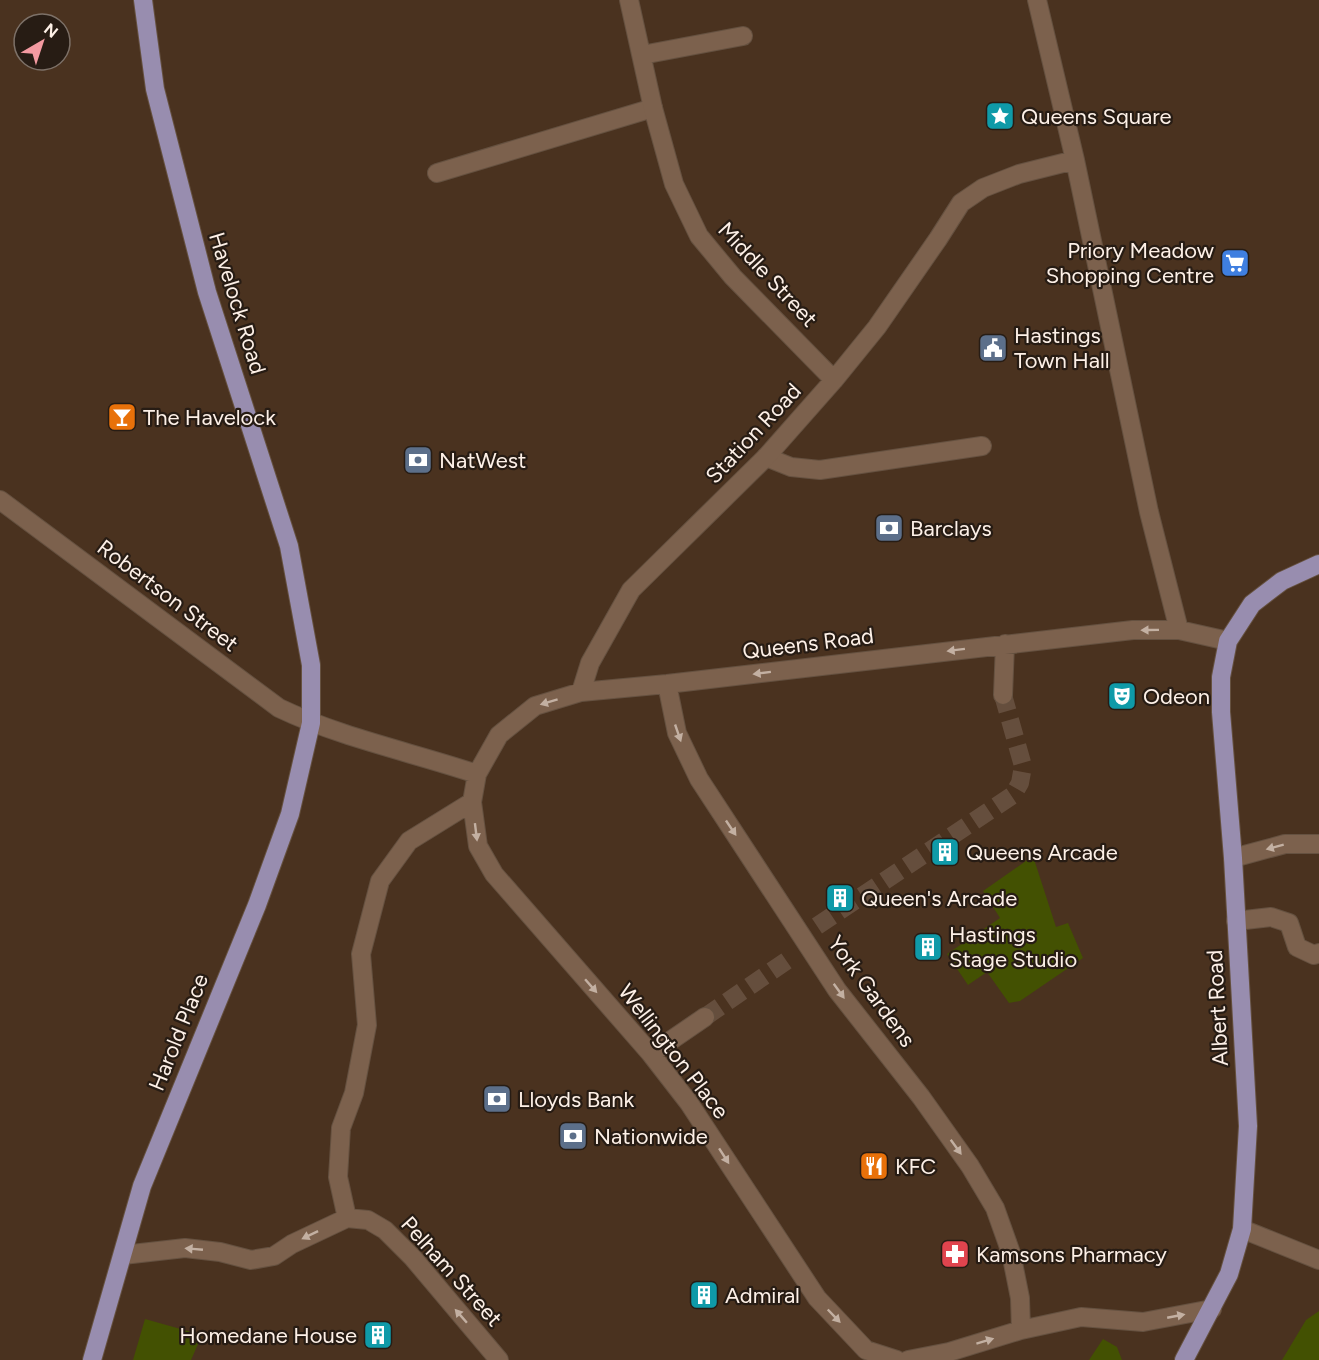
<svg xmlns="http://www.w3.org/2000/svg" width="1319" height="1360" font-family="Figtree,sans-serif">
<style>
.green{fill:#435102}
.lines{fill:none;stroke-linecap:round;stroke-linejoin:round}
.street-tunnel{stroke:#654e3d;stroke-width:18;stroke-dasharray:18 9;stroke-linecap:butt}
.lane-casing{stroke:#655140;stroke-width:20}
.street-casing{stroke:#655140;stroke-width:20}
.primary-casing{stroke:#655140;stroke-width:20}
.lane{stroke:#7c614d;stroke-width:18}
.street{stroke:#7c614d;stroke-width:18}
.primary{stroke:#988daf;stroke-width:18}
.oneway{fill:#c3b0a2}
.labels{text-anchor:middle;stroke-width:4.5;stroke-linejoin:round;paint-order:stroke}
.poi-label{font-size:22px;fill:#fdf0e7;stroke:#271c14;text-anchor:start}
.street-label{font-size:22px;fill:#fdf0e7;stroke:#271c14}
</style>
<rect width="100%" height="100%" fill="#4a321f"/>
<path class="green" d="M1033 856 1056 927 1068 923 1083 958 1020 1001 1009 1003 987 972 968 985 947 954 1000 918 983 891Z
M1319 1311V1360H1282L1306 1320Z
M145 1319 202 1335 191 1360H133Z
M1103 1339 1117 1347 1122 1360H1089Z"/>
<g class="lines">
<path class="street-tunnel" d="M817 926 1013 795 1020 783 1023 766 1003 695
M705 1017 792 957"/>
<g class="lane-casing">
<path id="lane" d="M437 173 653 108
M766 457 791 467 820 470 982 446
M1236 921 1271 917 1289 923 1297 947 1314 955 1319 953"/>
</g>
<g class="street-casing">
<path id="street" d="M629 0 653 108 674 184 699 236 733 277 834 380
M1037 0 1075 160 1149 512 1179 630
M642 55 743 36
M0 500 279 708C342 738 411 752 477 774
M667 684 677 733 699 779 837 990 921 1097 970 1166 995 1208 1011 1253 1020 1298 1021 1330
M581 692 590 663 631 590 766 457 834 380 877 327 938 239 961 203 983 188 1019 174 1075 160
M1003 695 1005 644
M1233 858 1285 844H1319
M651 1054 705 1017
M347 1218 338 1177 341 1128 354 1093 367 1025 361 954 380 881 409 841 472 802
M1242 1229 1319 1260
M123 1255 185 1248 220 1252 251 1260 274 1256 292 1244 347 1218 368 1220 385 1230 413 1258 499 1360
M897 1360 866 1350 817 1298 689 1103 651 1054 494 874 478 846 472 802 477 774 499 735 535 706 581 692 667 684 1133 630H1179L1228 641
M908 1360 949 1352 1021 1330 1081 1317 1143 1322 1212 1309"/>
</g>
<g class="primary-casing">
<path id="primary" d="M92 1360 142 1186 257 905 290 814 311 723V665L289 546 207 292 155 89 143 0
M1184 1360 1229 1274 1242 1229 1248 1126 1233 858 1221 712V677L1228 641 1252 604 1282 581 1319 564"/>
</g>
<use href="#lane" class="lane"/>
<use href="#street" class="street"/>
<use href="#primary" class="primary"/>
</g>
<defs><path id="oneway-solid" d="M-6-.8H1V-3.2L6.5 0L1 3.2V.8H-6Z" transform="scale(1.5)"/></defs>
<g class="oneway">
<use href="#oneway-solid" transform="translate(1150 630) rotate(179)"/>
<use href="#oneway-solid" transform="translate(956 650) rotate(173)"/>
<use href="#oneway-solid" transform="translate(762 673) rotate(173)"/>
<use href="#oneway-solid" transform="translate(549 702) rotate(163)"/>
<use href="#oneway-solid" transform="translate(678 733) rotate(71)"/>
<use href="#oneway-solid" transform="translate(731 828) rotate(56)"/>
<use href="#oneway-solid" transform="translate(476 832) rotate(83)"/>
<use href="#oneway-solid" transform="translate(1275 847) rotate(165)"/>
<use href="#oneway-solid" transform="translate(591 986) rotate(49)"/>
<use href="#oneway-solid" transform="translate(839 991) rotate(54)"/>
<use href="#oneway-solid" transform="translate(956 1147) rotate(54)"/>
<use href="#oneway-solid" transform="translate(724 1156) rotate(57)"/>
<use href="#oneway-solid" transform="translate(310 1235) rotate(154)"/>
<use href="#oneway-solid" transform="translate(194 1249) rotate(-175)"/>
<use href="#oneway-solid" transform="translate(461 1316) rotate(-131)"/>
<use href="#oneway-solid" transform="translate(834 1316) rotate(46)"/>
<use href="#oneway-solid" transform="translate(1176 1316) rotate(-11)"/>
<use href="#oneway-solid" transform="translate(985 1341) rotate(-17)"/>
</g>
<defs>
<g id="sight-square" transform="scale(1.5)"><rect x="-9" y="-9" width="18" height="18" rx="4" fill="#0f9aa8" stroke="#271c14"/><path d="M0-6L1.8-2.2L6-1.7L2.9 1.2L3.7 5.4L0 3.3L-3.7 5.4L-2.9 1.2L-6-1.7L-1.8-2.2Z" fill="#fff"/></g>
<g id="supermarket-square" transform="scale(1.5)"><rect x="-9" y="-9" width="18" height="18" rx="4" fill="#3f7fe0" stroke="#271c14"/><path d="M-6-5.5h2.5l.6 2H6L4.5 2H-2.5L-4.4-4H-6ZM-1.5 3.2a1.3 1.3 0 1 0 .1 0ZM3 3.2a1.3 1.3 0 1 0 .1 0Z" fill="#fff"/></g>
<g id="civic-square" transform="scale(1.5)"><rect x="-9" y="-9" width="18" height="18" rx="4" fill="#5c6f8a" stroke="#271c14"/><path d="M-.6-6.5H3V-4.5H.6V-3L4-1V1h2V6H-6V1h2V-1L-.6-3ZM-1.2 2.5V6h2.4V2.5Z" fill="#fff"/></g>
<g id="bar-square" transform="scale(1.5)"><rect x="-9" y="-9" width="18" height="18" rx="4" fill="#e8710a" stroke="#271c14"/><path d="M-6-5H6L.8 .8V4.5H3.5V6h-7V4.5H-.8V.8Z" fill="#fff"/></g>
<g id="bank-square" transform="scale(1.5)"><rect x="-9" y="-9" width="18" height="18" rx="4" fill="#5c6f8a" stroke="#271c14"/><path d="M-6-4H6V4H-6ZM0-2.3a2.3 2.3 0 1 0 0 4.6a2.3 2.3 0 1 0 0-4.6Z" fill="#fff"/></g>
<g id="theatre-square" transform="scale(1.5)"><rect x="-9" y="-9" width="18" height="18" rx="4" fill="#0f9aa8" stroke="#271c14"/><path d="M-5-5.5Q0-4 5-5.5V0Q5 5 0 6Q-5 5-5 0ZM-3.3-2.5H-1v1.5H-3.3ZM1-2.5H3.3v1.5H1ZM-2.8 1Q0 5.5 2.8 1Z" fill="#fff"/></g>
<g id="building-square" transform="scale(1.5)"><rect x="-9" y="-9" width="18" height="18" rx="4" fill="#0f9aa8" stroke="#271c14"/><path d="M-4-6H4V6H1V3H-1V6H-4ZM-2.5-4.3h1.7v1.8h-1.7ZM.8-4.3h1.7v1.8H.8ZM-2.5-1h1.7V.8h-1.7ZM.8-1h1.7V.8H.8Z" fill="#fff"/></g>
<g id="restaurant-square" transform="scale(1.5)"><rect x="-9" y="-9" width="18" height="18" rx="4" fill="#e8710a" stroke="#271c14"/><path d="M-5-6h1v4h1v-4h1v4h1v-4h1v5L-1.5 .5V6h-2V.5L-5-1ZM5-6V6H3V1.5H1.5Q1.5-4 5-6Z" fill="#fff"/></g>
<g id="pharmacy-square" transform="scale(1.5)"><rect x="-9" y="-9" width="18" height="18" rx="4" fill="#e0444e" stroke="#271c14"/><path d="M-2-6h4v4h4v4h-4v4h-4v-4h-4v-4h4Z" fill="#fff"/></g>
</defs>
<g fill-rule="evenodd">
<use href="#sight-square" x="1000" y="116"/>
<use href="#supermarket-square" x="1235" y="263"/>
<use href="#civic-square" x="993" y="348"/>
<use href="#bar-square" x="122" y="417"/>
<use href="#bank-square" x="418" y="460"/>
<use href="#bank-square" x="889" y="528"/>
<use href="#theatre-square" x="1122" y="696"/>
<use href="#building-square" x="945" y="852"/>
<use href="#building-square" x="840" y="898"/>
<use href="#building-square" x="928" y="947"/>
<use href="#bank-square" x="497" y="1099"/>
<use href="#bank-square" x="573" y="1136"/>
<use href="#restaurant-square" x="874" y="1166"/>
<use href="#pharmacy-square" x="955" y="1254"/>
<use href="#building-square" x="704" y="1295"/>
<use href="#building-square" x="378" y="1335"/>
</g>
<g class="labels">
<g class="poi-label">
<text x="1021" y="124">Queens Square</text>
<text x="1214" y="258" text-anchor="end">Priory Meadow<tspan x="1214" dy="25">Shopping Centre</tspan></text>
<text x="1014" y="343">Hastings<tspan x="1014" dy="25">Town Hall</tspan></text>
<text x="143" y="425">The Havelock</text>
<text x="439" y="468">NatWest</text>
<text x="910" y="536">Barclays</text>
<text x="1143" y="704">Odeon</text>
<text x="966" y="860">Queens Arcade</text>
<text x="861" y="906">Queen's Arcade</text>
<text x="949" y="942">Hastings<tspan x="949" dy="25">Stage Studio</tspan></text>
<text x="518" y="1107">Lloyds Bank</text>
<text x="594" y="1144">Nationwide</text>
<text x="895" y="1174">KFC</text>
<text x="976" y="1262">Kamsons Pharmacy</text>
<text x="725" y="1303">Admiral</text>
<text x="357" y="1343" text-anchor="end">Homedane House</text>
</g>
<g class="street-label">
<text transform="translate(768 274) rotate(47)" y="8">Middle Street</text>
<text transform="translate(238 303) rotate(73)" y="8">Havelock Road</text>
<text transform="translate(753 433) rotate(-47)" y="8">Station Road</text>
<text transform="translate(168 595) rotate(37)" y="8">Robertson Street</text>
<text transform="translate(808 643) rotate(-7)" y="8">Queens Road</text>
<text transform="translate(872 991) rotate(54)" y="8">York Gardens</text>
<text transform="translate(1217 1008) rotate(-93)" y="8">Albert Road</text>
<text transform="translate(178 1032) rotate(-68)" y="8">Harold Place</text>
<text transform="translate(674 1051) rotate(52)" y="8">Wellington Place</text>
<text transform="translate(452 1271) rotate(48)" y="8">Pelham Street</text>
</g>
</g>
<g transform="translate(42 42) rotate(39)"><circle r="28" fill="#271c14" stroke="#7d7168" stroke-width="1.5"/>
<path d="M0-4.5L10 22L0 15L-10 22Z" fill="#f49aa1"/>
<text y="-9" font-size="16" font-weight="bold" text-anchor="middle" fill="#fdf0e7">N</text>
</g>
</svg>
